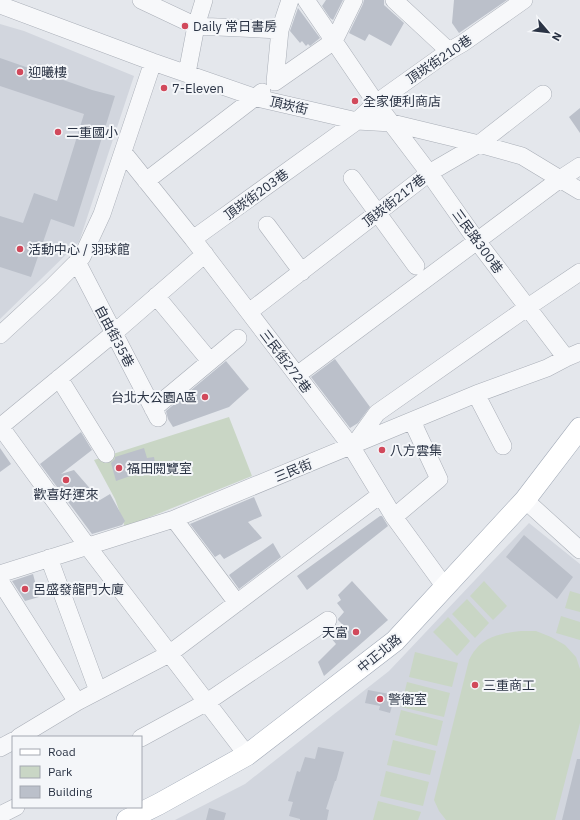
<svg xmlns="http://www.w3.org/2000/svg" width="580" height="820" font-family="'IBM Plex Sans','Noto Sans TC',sans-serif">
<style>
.built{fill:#d2d6de}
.green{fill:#c9d6c5}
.building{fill:#bbc0ca}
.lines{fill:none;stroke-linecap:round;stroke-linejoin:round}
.minor-casing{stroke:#a9aeb7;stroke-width:18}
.major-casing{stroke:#a3abb8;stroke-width:22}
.minor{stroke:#f7f8fa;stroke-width:17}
.major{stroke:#fff;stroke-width:21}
.poi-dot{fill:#d1495b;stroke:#f4f6f9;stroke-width:1.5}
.labels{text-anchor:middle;stroke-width:4;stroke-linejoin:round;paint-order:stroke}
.poi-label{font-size:13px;fill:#2b3445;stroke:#f4f6f9;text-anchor:start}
.street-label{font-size:13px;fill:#2b3445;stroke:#f4f6f9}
</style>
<rect width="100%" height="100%" fill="#e4e7ec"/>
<path class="built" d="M0 24 24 31 134 76 79 242 0 319Z
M529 523 580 564V820H175L245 784 389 671Z"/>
<path class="green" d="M229 417 252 476 125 527 115 499 94 460Z
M484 581 507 606 493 620 470 596Z
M570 591 580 594V612L565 608Z
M467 599 489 623 475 638 452 614Z
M561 616 580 622V640L556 633Z
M448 617 470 641 457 656 433 632Z
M521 631H536L551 637 565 645 576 657 580 669V723L555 820H446L439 811 434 800 469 660C471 656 473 652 476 649 487 635 505 633 521 631Z
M415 652 458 663 452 687 409 677Z
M407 682 450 693 444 717 401 707Z
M401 710 443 721 437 746 395 735Z
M393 740 436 751 430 775 387 765Z
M386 771 429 782 423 806 380 796Z
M378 801 421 812 418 820H373Z"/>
<path class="building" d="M326 0H343L333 20 330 18 322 6Z
M364 0H384V5L404 23 391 46 369 34 365 41 349 33 363 4Z
M454 0H507L459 33 452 23Z
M298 8 320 38 310 46 308 44 306 46 302 41 300 43 290 31Z
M0 58 92 90 115 96 74 227 51 219 31 277 0 267V216L23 223 34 193 57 201 84 114 0 86Z
M580 108V133L569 117Z
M335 359 370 407 358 423 350 428 311 377Z
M226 361 249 389 229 407 173 427 168 419 166 411Z
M81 432 92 450 61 474 74 470 100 500 110 494 125 521 122 525 92 534 40 464Z
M0 448 11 464 0 472Z
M144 448 147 458 154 457 156 467 116 481 111 463 115 459V457Z
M254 497 262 516 248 522 262 538 224 559 220 554 215 557 190 524Z
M380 516H382L388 526 307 590 297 576Z
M524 535 573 577 557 599 506 557Z
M273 543 281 557 239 589 229 575Z
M33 574 39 597 25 601 12 581Z
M352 581 388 620 324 676 318 662 336 644 331 638 344 626 338 620V619L344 612 337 603 341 600 338 595Z
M368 690 395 695 390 713 379 710 380 706 365 703Z
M318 747 344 752 336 781H335L326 809 329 810 327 820H300V819L289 816 293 802 288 801 297 771 300 772 305 757 315 759Z
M577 759H580V820H562Z
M209 808 226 813 224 820H206Z"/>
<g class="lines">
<g class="minor-casing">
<path id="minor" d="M141 0 196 26 280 30 290 0
M306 0 376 103 429 173 477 241 566 358
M394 0 449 51
M0 5 153 62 257 98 357 121 392 123 479 144 522 156 560 179 580 191
M280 30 275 82 334 41 354 0
M187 73 196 26 204 0
M123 152 193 239
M352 178 416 266
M146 181 262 92
M267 225 302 272
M77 262 158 418
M156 296 210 361
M249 312 429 173 479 144 543 94
M0 335 51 288 82 257 102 214 153 62
M297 375 477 241 560 179 580 166
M59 378 106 454
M476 394 503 446
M153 409 238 338
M0 426 88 547 247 755
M0 427 114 333 205 254
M354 445 377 413 528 307 580 272
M525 500 580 550
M394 517 439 479 412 421
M174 519 237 603
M49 558 98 691
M0 574 174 519 476 394 547 368 566 358 580 352
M0 581 77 702
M445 587 394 517 351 446 193 239 357 121 376 103 449 51 463 43 524 0
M19 737 77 702 169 654 380 495
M141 738 207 702 328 620
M0 748 13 741
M2 814 16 807"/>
</g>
<g class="major-casing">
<path id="major" d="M127 820 159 804 247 755 395 641 525 500 580 428"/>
</g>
<use href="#minor" class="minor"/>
<use href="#major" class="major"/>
</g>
<g class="poi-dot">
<circle cx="185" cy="26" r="4"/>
<circle cx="20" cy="72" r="4"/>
<circle cx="164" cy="88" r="4"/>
<circle cx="355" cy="101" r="4"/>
<circle cx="58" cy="132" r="4"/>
<circle cx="20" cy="249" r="4"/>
<circle cx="205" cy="397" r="4"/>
<circle cx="382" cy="450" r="4"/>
<circle cx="119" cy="468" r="4"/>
<circle cx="66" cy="480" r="4"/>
<circle cx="25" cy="589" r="4"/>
<circle cx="356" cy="632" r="4"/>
<circle cx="475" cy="685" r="4"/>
<circle cx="380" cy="699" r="4"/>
</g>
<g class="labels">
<g class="poi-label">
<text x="193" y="31">Daily 常日書房</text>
<text x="28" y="77">迎曦樓</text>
<text x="172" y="93">7-Eleven</text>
<text x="363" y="106">全家便利商店</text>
<text x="66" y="137">二重國小</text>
<text x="28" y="254">活動中心 / 羽球館</text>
<text x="197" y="402" text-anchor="end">台北大公園A區</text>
<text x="390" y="455">八方雲集</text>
<text x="127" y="473">福田閱覽室</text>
<text x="66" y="499" text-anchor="middle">歡喜好運來</text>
<text x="33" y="594">呂盛發龍門大廈</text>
<text x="348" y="637" text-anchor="end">天富</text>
<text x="483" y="690">三重商工</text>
<text x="388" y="704">警衛室</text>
</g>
<g class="street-label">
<text transform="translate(439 59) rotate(-34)" y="5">頂崁街210巷</text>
<text transform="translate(289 105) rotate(13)" y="5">頂崁街</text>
<text transform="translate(256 194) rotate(-36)" y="5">頂崁街203巷</text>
<text transform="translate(394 200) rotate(-38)" y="5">頂崁街217巷</text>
<text transform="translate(478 241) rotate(54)" y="5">三民路300巷</text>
<text transform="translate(115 336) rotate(62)" y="5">自由街35巷</text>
<text transform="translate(286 361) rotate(53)" y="5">三民街272巷</text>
<text transform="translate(293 470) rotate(-22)" y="5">三民街</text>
<text transform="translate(379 653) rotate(-39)" y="5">中正北路</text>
</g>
</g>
<rect x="12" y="736" width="130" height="72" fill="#f4f6f9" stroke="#a4a8b1"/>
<rect x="20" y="749" width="20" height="6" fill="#ffffff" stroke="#a4a8b1"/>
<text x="48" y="756" font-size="12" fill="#2b3445">Road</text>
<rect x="20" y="766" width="20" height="12" fill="#c9d6c5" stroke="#a4a8b1"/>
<text x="48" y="776" font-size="12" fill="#2b3445">Park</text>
<rect x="20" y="786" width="20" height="12" fill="#bbc0ca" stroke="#a4a8b1"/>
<text x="48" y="796" font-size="12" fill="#2b3445">Building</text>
<g transform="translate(548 32) rotate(118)" stroke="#f4f6f9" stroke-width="3" paint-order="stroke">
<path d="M0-3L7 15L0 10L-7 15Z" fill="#2b3445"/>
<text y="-6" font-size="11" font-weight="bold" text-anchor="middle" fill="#2b3445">N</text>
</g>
</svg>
